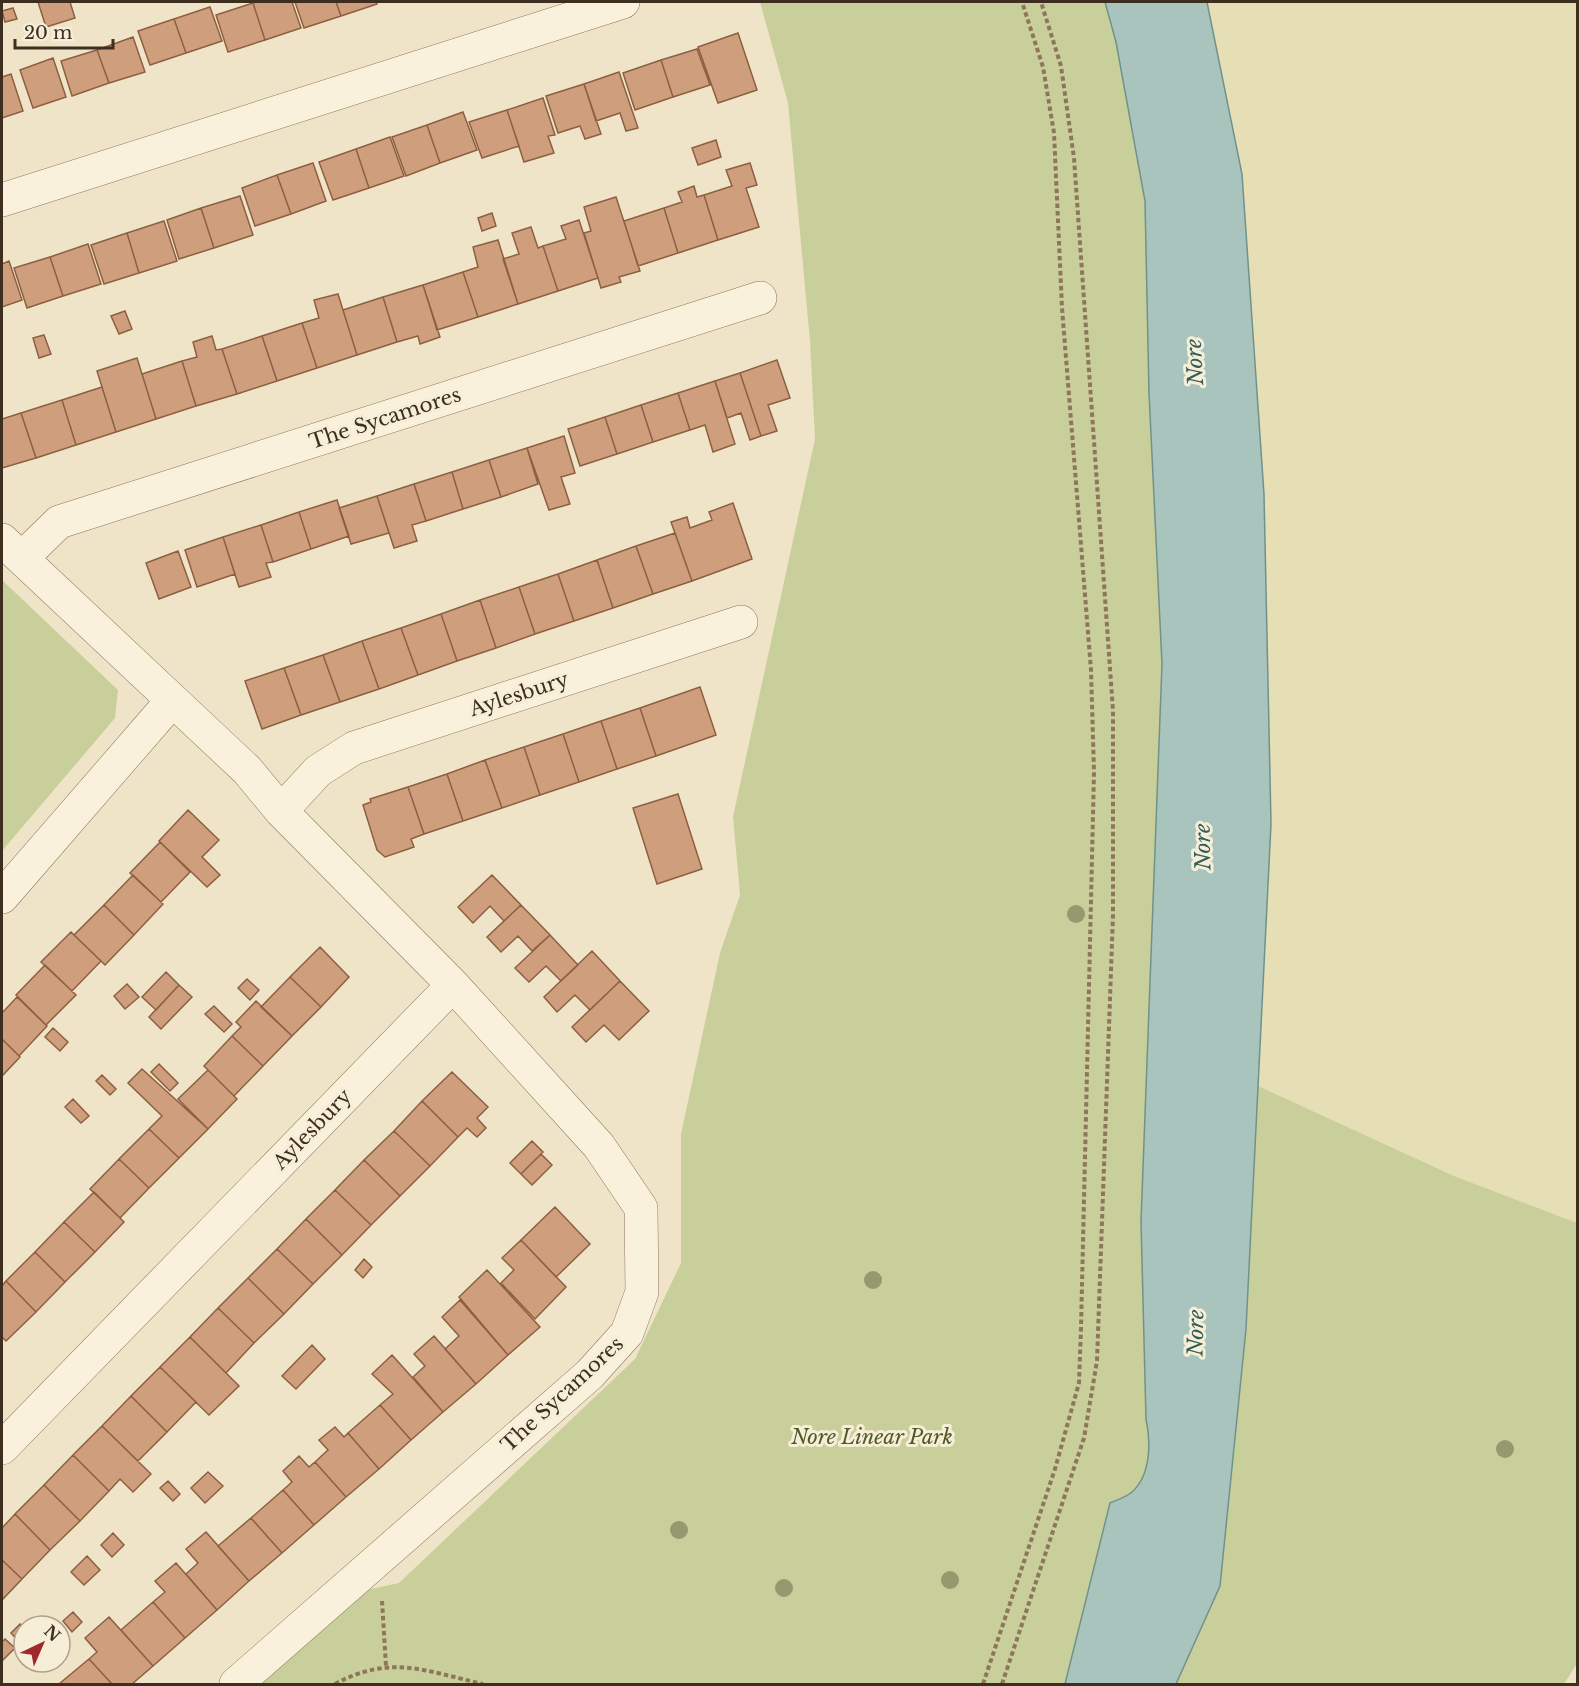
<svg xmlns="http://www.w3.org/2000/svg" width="1579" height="1686" font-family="'Libre Baskerville',serif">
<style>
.farmland{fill:#e6deb5}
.green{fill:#c9cf9b}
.water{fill:#a9c4bc;stroke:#6f938a;stroke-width:1.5}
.building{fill:#cf9f7d;stroke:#8d5f41;stroke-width:1.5}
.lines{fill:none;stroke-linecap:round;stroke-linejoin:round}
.minor-casing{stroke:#8d765c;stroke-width:34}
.path{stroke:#8d765c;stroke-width:4;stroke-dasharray:4.5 3;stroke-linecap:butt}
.minor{stroke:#faf1dc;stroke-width:33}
.tree{fill:#96986f}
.labels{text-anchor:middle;stroke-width:6;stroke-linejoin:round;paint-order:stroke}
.street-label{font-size:20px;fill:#3d2e20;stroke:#f7eed8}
.park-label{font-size:20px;font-style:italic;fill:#4d5a26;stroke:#f7eed8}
.water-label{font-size:21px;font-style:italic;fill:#2f5d5a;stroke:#f7eed8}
</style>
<rect width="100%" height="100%" fill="#f0e4c8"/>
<path class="farmland" d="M1207 2H1577V1223L1454 1176 1258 1086 1271 824 1264 494 1242 174Z"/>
<path class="green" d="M760 2H1105L1116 42 1145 201 1149 393 1162 664 1141 1221 1146 1419C1151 1442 1151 1475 1132 1492 1126 1497 1117 1500 1110 1503L1065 1684H260L366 1590 399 1583 635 1359 681 1263V1134L720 953 740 895 733 817 815 439 810 341 788 103Z
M2 580 118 690 115 718 2 851Z
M1258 1086 1454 1176 1577 1223 1578 1662 1564 1684H1176L1220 1586 1246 1329Z"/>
<path class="water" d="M1105 2H1207L1242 174 1264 494 1271 824 1246 1329 1220 1586 1176 1684H1065L1110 1503C1117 1500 1126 1497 1132 1492 1151 1475 1151 1442 1146 1419L1141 1221 1162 664 1149 393 1145 201 1116 42Z"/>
<path class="building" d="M38 2H70L75 18 46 27Z
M257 2H292L301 28 265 40 253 3Z
M295 2H336L341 16 304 28Z
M336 2H376L377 4 341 16Z
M253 3 265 40 228 52 216 15Z
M210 7 222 41 186 53 174 19Z
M13 8 17 19 5 22 2 11Z
M174 19 186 53 150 65 138 31Z
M738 33 757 90 718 103 698 47Z
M133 37 145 72 109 83 97 50Z
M697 49 710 85 673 97 661 60Z
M97 50 109 83 72 96 61 61Z
M53 58 66 97 33 108 20 70Z
M661 60 673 97 635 110 623 73Z
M619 72 638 128 626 131 620 113 596 121 584 84Z
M11 74 23 111 2 118V77Z
M584 84 601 134 585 139 580 126 558 133 546 96Z
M543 98 555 135 548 136 554 153 524 162 507 110Z
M507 110 519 146 482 158 469 122Z
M463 112 477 150 440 163 427 125Z
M427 125 440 163 406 176 392 137Z
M390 137 404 176 369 188 356 149Z
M716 140 721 157 698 165 692 148Z
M356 149 369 188 333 200 319 162Z
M313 163 326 201 291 214 277 175Z
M750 163 757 185 746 188 759 227 718 240 704 195 732 186 726 170Z
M277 175 291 214 255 226 242 188Z
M694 186 697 197 704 195 718 240 678 253 664 208 682 202 678 192Z
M240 196 253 235 214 248 201 208Z
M616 197 640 271 619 277 621 282 601 288 584 233 591 231 584 207Z
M201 208 214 248 179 259 167 220Z
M664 208 678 253 638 266 624 221Z
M492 213 496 226 482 231 478 218Z
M579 220 598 278 558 291 543 246 566 239 561 226Z
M164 221 177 261 139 273 127 233Z
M531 227 538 248 543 246 558 291 518 304 503 259 519 254 512 233Z
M127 233 139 273 104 284 91 245Z
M498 240 518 304 478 317 463 272 478 267 473 247Z
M88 244 101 284 63 296 50 257Z
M50 257 63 296 27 308 14 268Z
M9 261 22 300 2 307V264Z
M463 272 478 317 437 330 423 285Z
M423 285 440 337 420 344 418 336 397 342 383 297Z
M338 294 357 355 317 368 302 323 319 318 314 300Z
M383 297 397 342 357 355 343 310Z
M125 311 132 329 119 334 111 316Z
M302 323 317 368 277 381 262 336Z
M44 335 51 354 39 358 33 338Z
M212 336 216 350 222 349 237 394 196 406 182 361 197 357 193 342Z
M262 336 277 381 237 394 222 349Z
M137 358 156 419 116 432 97 371Z
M777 360 790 398 768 405 777 431 761 436 740 373Z
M182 361 196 406 156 419 142 374Z
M740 373 761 436 750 440 741 413 727 418 715 381Z
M715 381 735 444 713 452 705 425 690 430 678 393Z
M102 387 116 432 76 445 62 400Z
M678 393 690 430 653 442 641 405Z
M62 400 76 445 36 458 21 413Z
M641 405 653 442 617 454 605 417Z
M21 413 36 458 2 468V419Z
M605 417 617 454 580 466 568 429Z
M564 436 575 473 561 477 570 504 549 510 527 448Z
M527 448 538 484 501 497 489 460Z
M489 460 501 497 463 509 452 472Z
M452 472 463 509 426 521 414 484Z
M414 484 426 521 412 525 417 541 394 548 377 496Z
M377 496 389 533 351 544 339 508Z
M337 500 349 536 311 549 299 512Z
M733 503 752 559 692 581 671 522 687 517 690 528 712 520 709 512Z
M299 512 311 549 273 562 261 525Z
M261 525 273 562 266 563 271 577 239 587 223 537Z
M675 533 692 581 653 594 636 546Z
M223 537 235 574 197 587 185 550Z
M636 546 653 594 613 608 597 560Z
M178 551 191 587 159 599 146 563Z
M597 560 613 608 574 621 558 574Z
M558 574 574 621 535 634 519 587Z
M519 587 535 634 496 648 480 600Z
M480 600 496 648 457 661 441 614Z
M441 614 457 661 418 675 401 628Z
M401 628 418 675 379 689 362 641Z
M362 641 379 689 340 702 323 655Z
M323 655 340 702 301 715 284 668Z
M284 668 301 715 262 729 245 681Z
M700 687 716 735 656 756 640 708Z
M640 708 656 756 617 769 601 721Z
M601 721 617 769 579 782 563 734Z
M563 734 579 782 540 795 524 747Z
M524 747 540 795 502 808 485 760Z
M485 760 502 808 463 821 447 774Z
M447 774 463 821 424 834 408 787Z
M408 787 424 834 411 839 414 847 385 857 377 850 363 805 371 802 370 799Z
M678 794 702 869 657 884 633 808Z
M188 810 219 840 202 857 220 875 207 887 159 841Z
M160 842 190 872 161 902 130 873Z
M133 875 163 904 134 935 104 905Z
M492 875 521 905 504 921 490 906 473 923 458 907Z
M104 905 134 935 105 965 74 935Z
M521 905 550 935 532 951 518 936 501 952 487 937Z
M71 932 101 961 72 991 41 962Z
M550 935 578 965 561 981 546 966 529 982 515 968Z
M320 947 349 977 321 1007 290 977Z
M592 951 620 981 590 1010 575 995 557 1012 544 997Z
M45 965 76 995 46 1025 16 995Z
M166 972 179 985 156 1010 142 997Z
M290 977 321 1007 292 1036 261 1007Z
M247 979 259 990 250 1000 238 988Z
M620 981 649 1011 619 1040 604 1025 586 1042 572 1027Z
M127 984 139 997 125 1009 114 996Z
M179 985 192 997 161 1029 149 1017Z
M17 997 47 1026 19 1056 2 1039V1013Z
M256 1001 292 1036 263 1066 232 1036 241 1027 236 1022Z
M214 1006 232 1024 224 1032 205 1014Z
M53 1028 68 1042 60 1051 45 1037Z
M232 1036 263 1066 234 1096 204 1066Z
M2 1039 20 1057 2 1076Z
M159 1064 178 1083 170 1091 151 1072Z
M142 1069 208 1129 179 1158 149 1129 162 1116 128 1083Z
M208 1070 237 1099 208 1129 178 1099Z
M452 1072 488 1107 477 1118 486 1128 477 1137 467 1128 458 1137 422 1101Z
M102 1075 116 1089 110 1095 96 1081Z
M73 1099 89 1116 81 1123 65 1107Z
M422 1101 458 1137 430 1166 394 1131Z
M149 1129 179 1158 149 1188 119 1159Z
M394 1131 430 1166 400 1196 364 1160Z
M532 1141 543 1152 521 1174 510 1163Z
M541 1154 552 1165 532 1185 521 1174Z
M119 1159 149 1188 120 1218 90 1189Z
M364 1160 400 1196 371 1225 335 1190Z
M335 1190 371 1225 342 1255 306 1219Z
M94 1192 124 1222 95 1252 64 1222Z
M555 1207 590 1244 556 1277 521 1240Z
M306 1219 342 1255 313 1284 277 1249Z
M64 1222 95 1252 65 1282 35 1252Z
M521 1240 566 1287 535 1319 501 1283 514 1270 502 1258Z
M277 1249 313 1284 284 1314 248 1278Z
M35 1252 65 1282 36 1312 6 1281Z
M364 1259 372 1267 363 1278 355 1270Z
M487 1270 540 1327 508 1355 459 1297Z
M248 1278 284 1314 254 1343 218 1308Z
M6 1281 36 1312 6 1341 2 1337V1286Z
M460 1300 508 1355 476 1384 445 1349 459 1336 442 1317Z
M218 1308 254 1343 226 1373 190 1337Z
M434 1336 476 1384 443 1412 413 1377 425 1366 414 1354Z
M190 1337 239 1386 209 1415 160 1367Z
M312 1345 325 1359 296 1389 282 1376Z
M392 1355 443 1412 411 1440 380 1405 393 1394 372 1374Z
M160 1367 196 1402 167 1432 131 1396Z
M131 1396 167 1432 138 1461 102 1426Z
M380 1405 411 1440 379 1469 348 1433Z
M102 1426 151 1474 133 1492 120 1479 109 1491 73 1455Z
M335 1427 344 1437 348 1433 379 1469 346 1497 315 1462 328 1450 319 1440Z
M73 1455 109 1491 80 1521 44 1485Z
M299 1456 309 1467 315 1462 346 1497 314 1525 283 1490 292 1482 283 1471Z
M208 1472 223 1486 205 1503 191 1488Z
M168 1481 180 1494 173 1501 160 1488Z
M44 1485 80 1521 50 1550 15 1514Z
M283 1490 314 1525 282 1553 251 1518Z
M15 1514 50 1550 22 1579 2 1560V1528Z
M251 1518 282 1553 249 1581 218 1546Z
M206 1532 249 1581 217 1610 186 1574 198 1563 186 1549Z
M113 1533 124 1545 112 1557 101 1545Z
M87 1556 100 1570 84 1585 71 1572Z
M2 1560 22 1579 2 1600Z
M176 1563 217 1610 185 1638 153 1602 165 1592 155 1581Z
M153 1602 185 1638 153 1666 121 1630Z
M73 1612 82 1622 72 1632 63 1621Z
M109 1617 153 1666 132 1684H112L89 1659 97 1652 85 1638Z
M20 1624 24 1628V1647L11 1633Z
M5 1639 15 1648 2 1661V1642Z
M89 1659 112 1684H59Z"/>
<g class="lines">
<g class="minor-casing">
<path id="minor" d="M2 200 623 2
M2 540 247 770 281 811 453 985 599 1146 641 1208 642 1292 627 1333 590 1374 236 1684
M22 558 59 522 760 298
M281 811 318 771 354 748 741 622
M2 897 171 702
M2 1448 453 985"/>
</g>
<path class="path" d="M382 1601 386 1666
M335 1684C391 1654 425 1671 483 1684
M983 1684 1055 1469 1079 1383 1081 1328 1094 772 1091 670 1062 308 1054 133 1043 67 1022 2
M1002 1684 1084 1438 1097 1361 1113 915V711L1074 158 1061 66 1041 2"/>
<use href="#minor" class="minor"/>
</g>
<g class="tree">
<circle cx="1076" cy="914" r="9"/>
<circle cx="873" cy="1280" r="9"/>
<circle cx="1505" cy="1449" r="9"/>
<circle cx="679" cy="1530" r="9"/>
<circle cx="950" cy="1580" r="9"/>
<circle cx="784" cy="1588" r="9"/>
</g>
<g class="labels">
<g class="street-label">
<text transform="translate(385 418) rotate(-18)" y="7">The Sycamores</text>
<text transform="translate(519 694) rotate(-18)" y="7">Aylesbury</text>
<text transform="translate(312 1129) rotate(-46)" y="7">Aylesbury</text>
<text transform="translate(562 1394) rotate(-43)" y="7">The Sycamores</text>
</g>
<g class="park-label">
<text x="872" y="1444">Nore Linear Park</text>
</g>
<g class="water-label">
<text transform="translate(1195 362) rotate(-93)" y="7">Nore</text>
<text transform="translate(1203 847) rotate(-91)" y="7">Nore</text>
<text transform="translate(1196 1333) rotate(-89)" y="7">Nore</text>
</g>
</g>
<rect width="1579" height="1686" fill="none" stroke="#3d2e20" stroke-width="6"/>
<g transform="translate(42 1644) rotate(44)"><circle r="28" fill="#f7eed8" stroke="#ada18e" stroke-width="1.5"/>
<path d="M0-4.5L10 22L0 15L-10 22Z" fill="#9e2a2b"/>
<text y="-9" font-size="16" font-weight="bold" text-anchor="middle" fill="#3d2e20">N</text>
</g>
<path d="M15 39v9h98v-9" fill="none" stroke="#3d2e20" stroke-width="3"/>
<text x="24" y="39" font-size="18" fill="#3d2e20" stroke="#f7eed8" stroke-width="4.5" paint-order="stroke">20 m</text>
</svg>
